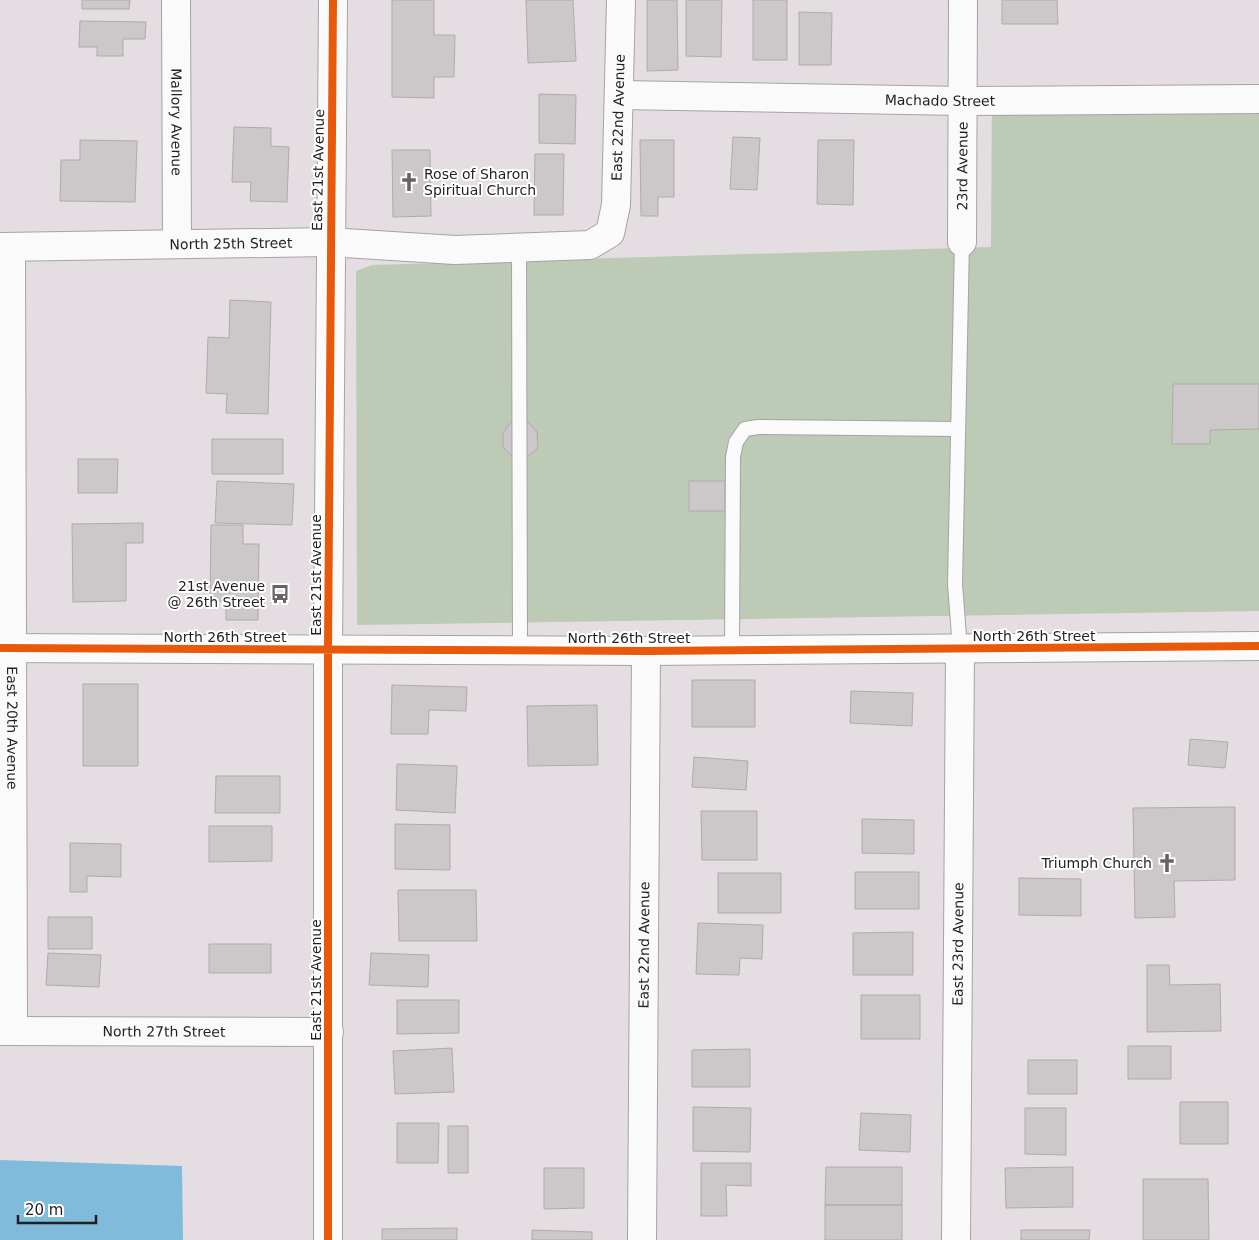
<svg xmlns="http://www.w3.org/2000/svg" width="1259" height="1240" font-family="'DejaVu Sans',sans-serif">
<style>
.green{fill:#bdcab5}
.water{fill:#81bbdb}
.building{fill:#ccc8c9;stroke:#afaaab}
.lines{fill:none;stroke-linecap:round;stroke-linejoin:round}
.lane-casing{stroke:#a6a2a5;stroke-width:16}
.street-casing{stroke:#a6a2a5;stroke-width:30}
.secondary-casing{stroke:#a6a2a5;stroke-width:30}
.lane{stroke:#fbfafb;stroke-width:14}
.street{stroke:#fbfafb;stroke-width:28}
.secondary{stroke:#fbfafb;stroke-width:28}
.cycleway-casing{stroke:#fff;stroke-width:11}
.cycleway{stroke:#e8590c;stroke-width:8}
.labels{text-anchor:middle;stroke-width:4;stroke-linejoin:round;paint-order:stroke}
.street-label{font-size:14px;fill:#221f22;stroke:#fff}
.poi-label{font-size:14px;fill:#221f22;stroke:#fff;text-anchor:end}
</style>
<rect width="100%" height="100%" fill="#e4dee3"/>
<path class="green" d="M1259 84V611L357 625 356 271 372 265 991 247 992 87Z"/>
<path class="water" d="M0 1160 182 1166 183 1240H0Z"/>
<path class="building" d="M82 0H130L129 9H82Z
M392 0H434V35H455L454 77H434V98L392 97Z
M526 0H573L576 61 528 63Z
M647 0H677L678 70 647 71Z
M686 0H722L721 57 686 56Z
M753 0H787V60H753Z
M1002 0H1057L1058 24H1002Z
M799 12 832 13 831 65H799Z
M80 21 146 22 145 39H123V56H97V47H79Z
M539 94 576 95 575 144 539 143Z
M234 127 271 128V146L289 147 287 202 250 201 251 182H232Z
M733 137 760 138 757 190 730 189Z
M80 140 137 141 135 202 60 201 61 160H80Z
M640 140H674V197H658V216H641Z
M818 140H854L853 205 817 204Z
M392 150H430L431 216 393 217Z
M535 154H564L563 215H534Z
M230 300 271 302 268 414 226 413 227 394 206 393 208 337 229 338Z
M1173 384H1259V429L1210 430V444H1172Z
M512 421H527L537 432 538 448 527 457 514 458 503 447V433Z
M212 439H283V474H212Z
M78 459H118L117 493H78Z
M217 481 294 484 292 525 215 523Z
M689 481H725V511H689Z
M143 523V543H126V601L73 602 72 524Z
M211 525H243V544H259L258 620H226V601H210Z
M692 680H755V727H692Z
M83 684H138V766H83Z
M392 685 467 687 466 711 429 710 428 734H391Z
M851 691 913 693 912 726 850 723Z
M597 705 598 765 528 766 527 706Z
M1190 739 1228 742 1225 768 1188 765Z
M694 757 748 761 746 790 692 787Z
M397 764 457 766 455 813 396 810Z
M216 776H280V813H215Z
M1235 807V880L1174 881 1175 917 1135 918 1133 808Z
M701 811H757V860H702Z
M862 819 914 820V854L862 853Z
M395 824 450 825V870L395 869Z
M209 826H272V861L209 862Z
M70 843 121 844V877L87 876V892H70Z
M855 872H919V909H855Z
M718 873H781V913H718Z
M1019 878 1081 879V916L1019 915Z
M398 890H476L477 941H399Z
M48 917H92V949H48Z
M698 923 763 925 762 959 740 958 739 975 696 974Z
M913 932V975H853V933Z
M209 944H271V973H209Z
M48 953 101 955 99 987 46 985Z
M371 953 429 955 428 987 369 985Z
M1147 965H1169L1170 985 1220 984 1221 1031 1147 1032Z
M861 995H920V1039H861Z
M397 1000H459V1033L397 1034Z
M1128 1046H1171V1079H1128Z
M452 1048 454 1092 395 1094 393 1051Z
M750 1049V1087H692V1050Z
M1028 1060H1077V1094H1028Z
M1180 1102H1228V1144H1180Z
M693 1107 751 1108 750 1152 693 1151Z
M1025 1108H1066V1155L1025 1154Z
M861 1113 911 1115 910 1152 859 1150Z
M397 1123H439L438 1163H397Z
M448 1126H468V1173H448Z
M701 1163H751V1186L726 1185 727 1216H701Z
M826 1167H902V1205H825Z
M1073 1167V1207L1006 1208 1005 1168Z
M544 1168H584V1208L544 1209Z
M1143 1179H1208L1209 1240H1143Z
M825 1205H902V1240H825Z
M457 1228V1240H382V1229Z
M532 1230 592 1232V1240H532Z
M1021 1230H1090L1089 1240H1021Z"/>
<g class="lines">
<g class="lane-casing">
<path id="lane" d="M519 247 520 651
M960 649 955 584 962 242
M732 650 733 457 736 442 745 429 758 427 957 429"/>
</g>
<g class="street-casing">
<g id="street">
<path id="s1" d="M176 0 177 244"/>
<path id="s2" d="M620 95 963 101 1259 99"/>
<path id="s3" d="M962 242 963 0"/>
<path id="s4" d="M0 247 329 242 455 250 590 245 610 233 616 205 621 0"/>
<path id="s5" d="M11 247 13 1031"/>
<path d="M0 648 646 651 1259 646"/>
<path id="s6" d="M0 1031 329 1032"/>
<path id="s7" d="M642 1240 646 651"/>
<path id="s8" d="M956 1240 960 649"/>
</g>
</g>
<g class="secondary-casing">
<path id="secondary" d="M328 1240V650L333 0"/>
</g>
<use href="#lane" class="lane"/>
<use href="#street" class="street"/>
<use href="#secondary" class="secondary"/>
<g class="cycleway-casing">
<path id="cycleway" d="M0 648 646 651 1259 646
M328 1240V650L333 0"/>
</g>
<use href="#cycleway" class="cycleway"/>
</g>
<defs>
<g id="church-bare" transform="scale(1.5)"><path d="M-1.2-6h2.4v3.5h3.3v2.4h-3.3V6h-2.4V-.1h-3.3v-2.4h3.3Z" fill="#666266" stroke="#fff" stroke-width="2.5" paint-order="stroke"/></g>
<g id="bus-bare" transform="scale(1.5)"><path d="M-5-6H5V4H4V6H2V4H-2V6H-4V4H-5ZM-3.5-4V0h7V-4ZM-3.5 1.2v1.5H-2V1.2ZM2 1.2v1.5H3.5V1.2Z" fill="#666266" stroke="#fff" stroke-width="2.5" paint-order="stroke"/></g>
</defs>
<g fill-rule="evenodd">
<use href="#church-bare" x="409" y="182"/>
<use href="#bus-bare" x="280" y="594"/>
<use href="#church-bare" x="1167" y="863"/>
</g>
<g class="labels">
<g class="street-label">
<text dy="5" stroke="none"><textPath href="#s2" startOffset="320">Machado Street</textPath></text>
<text dy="5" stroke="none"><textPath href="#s4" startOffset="730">East 22nd Avenue</textPath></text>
<text dy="5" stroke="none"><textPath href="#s1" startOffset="122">Mallory Avenue</textPath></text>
<text dy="5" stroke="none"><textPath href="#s3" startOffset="76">23rd Avenue</textPath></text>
<text transform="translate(318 170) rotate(-89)" y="5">East 21st Avenue</text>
<text dy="5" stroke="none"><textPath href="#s4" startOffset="231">North 25th Street</textPath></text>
<text transform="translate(316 575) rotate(-90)" y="5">East 21st Avenue</text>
<text x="1034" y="641">North 26th Street</text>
<text x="225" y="642">North 26th Street</text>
<text x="629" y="643">North 26th Street</text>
<text dy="5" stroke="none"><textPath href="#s5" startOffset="481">East 20th Avenue</textPath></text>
<text dy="5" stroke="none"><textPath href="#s8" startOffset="296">East 23rd Avenue</textPath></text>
<text dy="5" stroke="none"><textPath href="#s7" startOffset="295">East 22nd Avenue</textPath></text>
<text transform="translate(316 980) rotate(-90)" y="5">East 21st Avenue</text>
<text dy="5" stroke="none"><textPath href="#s6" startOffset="164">North 27th Street</textPath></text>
</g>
<g class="poi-label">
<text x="424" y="179" text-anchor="start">Rose of Sharon<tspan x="424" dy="16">Spiritual Church</tspan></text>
<text x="265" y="591">21st Avenue<tspan x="265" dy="16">@ 26th Street</tspan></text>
<text x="1152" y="868">Triumph Church</text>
</g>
</g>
<path d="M18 1215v8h78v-8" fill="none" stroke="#221f22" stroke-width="2.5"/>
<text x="25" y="1215" font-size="15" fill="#221f22" stroke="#ffffff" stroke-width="4" paint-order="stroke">20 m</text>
</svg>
